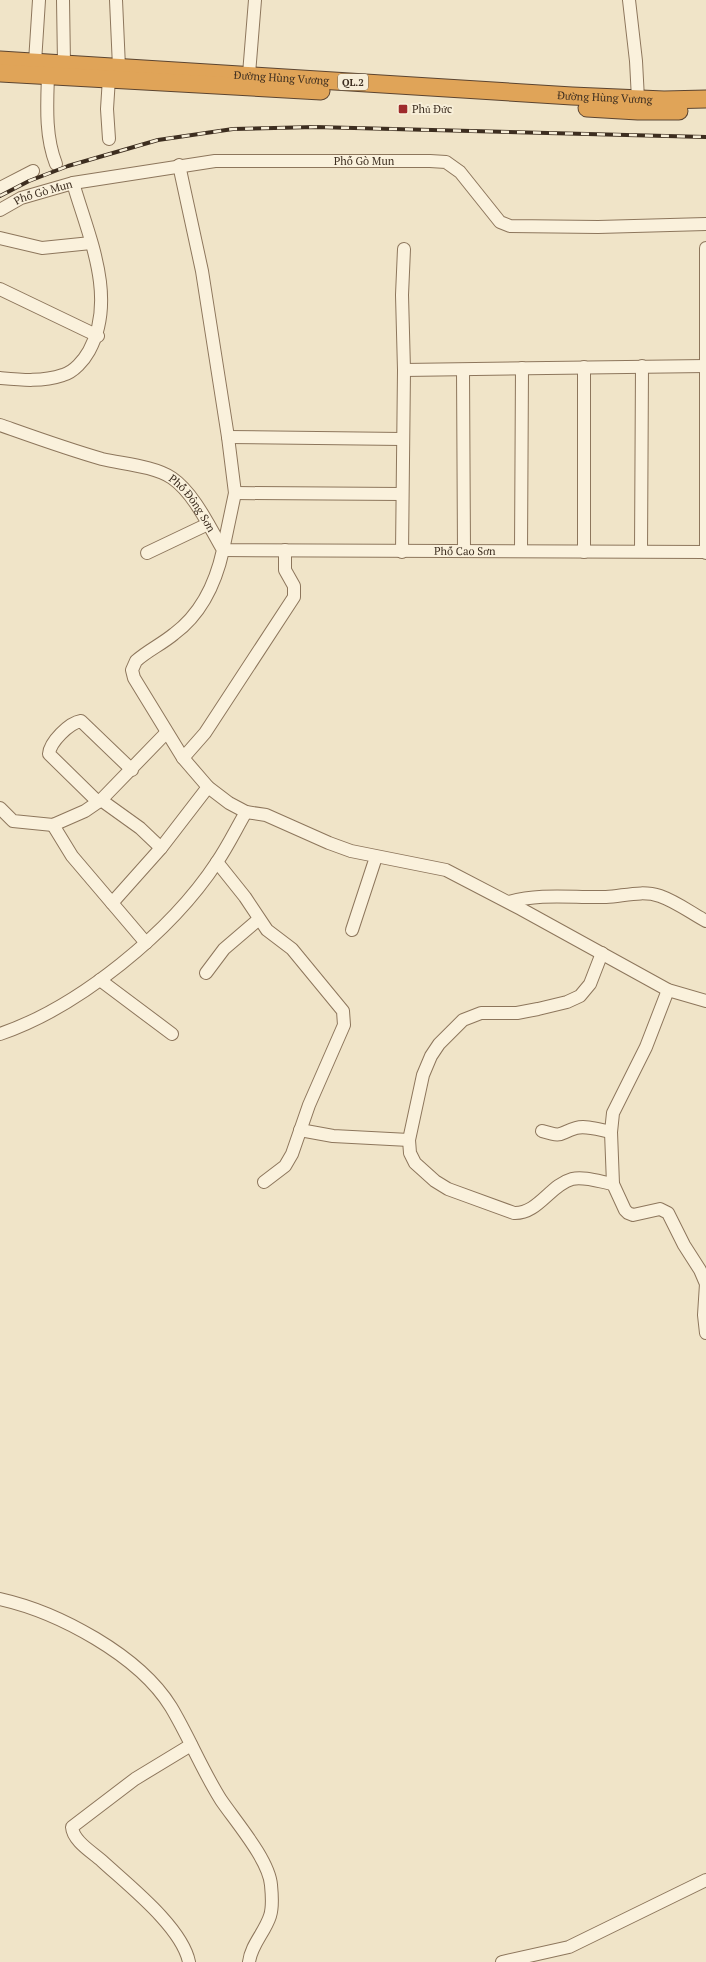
<svg xmlns="http://www.w3.org/2000/svg" width="706" height="1962" font-family="'PT Serif',serif">
<style>
.lines{fill:none;stroke-linecap:round;stroke-linejoin:round}
.minor-casing{stroke:#8d765c;stroke-width:14}
.highway-casing{stroke:#5b4430;stroke-width:19}
.minor{stroke:#faf1dc;stroke-width:12}
.highway{stroke:#e0a458;stroke-width:17}
.rail-casing{stroke:#3d2e20;stroke-width:4}
.rail{stroke:#f7eed8;stroke-width:2.5;stroke-dasharray:8;stroke-linecap:butt}
.poi-dot{fill:#9e2a2b;stroke:#f7eed8;stroke-width:1.5}
.labels{text-anchor:middle;stroke-width:4;stroke-linejoin:round;paint-order:stroke}
.shield{fill:#f7eed8;stroke:#756857;stroke-width:1}
.shield-label{font-size:10px;font-weight:bold;fill:#3d2e20}
.street-label{font-size:11px;fill:#3d2e20;stroke:#f7eed8}
.poi-label{font-size:11px;fill:#3d2e20;stroke:#f7eed8;text-anchor:start}
</style>
<rect width="100%" height="100%" fill="#f0e4c8"/>
<g class="lines">
<g class="minor-casing">
<g id="minor">
<path d="M63 0 64 63"/>
<path d="M116 0 119 67"/>
<path d="M629 0 636 61 638 99"/>
<path d="M35 62 39 0"/>
<path d="M249 74 255 0"/>
<path d="M48 75C47 105 45 136 56 164"/>
<path d="M109 78 107 109 109 139"/>
<path id="s1" d="M179 165 202 271 228 437 235 493 223 550 706 552"/>
<path d="M0 188 33 171"/>
<path id="s2" d="M0 210 21 198 73 183 215 161H430L446 162 460 172 500 222 510 226 598 227 706 224"/>
<path d="M0 238 42 248 91 243"/>
<path d="M706 248V553"/>
<path d="M0 289 98 336"/>
<path d="M404 370 706 366"/>
<path d="M463 370 464 551"/>
<path d="M0 378C22 380 42 382 63 375 74 372 84 360 89 351 118 298 88 235 73 183"/>
<path id="s3" d="M0 425C34 437 67 449 102 459 123 464 154 466 172 478 194 493 210 528 223 550 216 582 201 614 174 634 162 644 147 651 136 661L132 670 134 678 183 758 208 787 229 803 246 812 266 815 329 843 351 851 446 870 521 909 668 990 706 1001"/>
<path d="M228 437 402 439"/>
<path d="M235 493 402 494"/>
<path d="M521 550 522 368"/>
<path d="M641 551 642 366"/>
<path d="M402 552 404 370 402 295 404 249"/>
<path d="M584 552V367"/>
<path d="M147 553 208 524"/>
<path d="M183 758 205 733 294 597V586L285 570V550"/>
<path d="M101 800 140 828 161 848"/>
<path d="M98 802 49 754C50 742 69 723 81 721L132 770"/>
<path d="M0 808 13 821 53 825 85 811 101 800 166 733"/>
<path d="M53 825 72 856 146 943"/>
<path d="M217 862 245 897 267 930 292 949 343 1011 344 1025 309 1105 292 1154 285 1166 264 1182"/>
<path d="M509 902C541 893 573 898 606 897 624 896 642 890 660 896 677 902 691 913 706 921"/>
<path d="M112 903 161 848 208 787"/>
<path d="M352 930 376 857"/>
<path d="M602 953 590 984 580 996 567 1002 538 1009 517 1013H481L463 1020 439 1044 431 1056 423 1075 409 1140 410 1153 415 1163 435 1181 448 1189 514 1213C538 1214 550 1185 572 1179 584 1176 601 1182 613 1184"/>
<path d="M206 973 224 949 259 919"/>
<path d="M100 980 172 1034"/>
<path d="M668 990 646 1047 613 1113 611 1132 613 1184 625 1210 628 1213 633 1215 660 1209 668 1213 684 1245 700 1270 706 1284 704 1315 706 1333"/>
<path d="M0 1034C79 1007 171 932 217 862 228 846 236 829 246 812"/>
<path d="M300 1130 333 1136 409 1140"/>
<path d="M542 1131C565 1138 558 1133 576 1128 586 1125 600 1130 611 1132"/>
<path d="M0 1599C58 1612 139 1655 171 1707 189 1737 202 1770 221 1800 236 1822 269 1860 271 1885 272 1895 273 1907 270 1916 265 1932 251 1945 249 1962"/>
<path d="M189 1962C182 1927 128 1885 102 1861 92 1852 73 1841 72 1827L135 1779 191 1745"/>
<path d="M502 1962 569 1947 706 1880"/>
</g>
</g>
<g class="highway-casing">
<g id="highway">
<path id="s4" d="M0 60 572 96 664 100 706 99"/>
<path d="M0 73 321 91"/>
<path d="M587 108 638 111H679"/>
</g>
</g>
<use href="#minor" class="minor"/>
<use href="#highway" class="highway"/>
<g class="rail-casing">
<path id="rail" d="M0 196 29 181 68 166 158 140 233 129 315 127 706 137"/>
</g>
<use href="#rail" class="rail"/>
</g>
<rect class="poi-dot" x="398" y="104" width="10" height="10" rx="2"/>
<g class="labels">
<rect class="shield" x="338" y="74" width="30" height="16" rx="3"/>
<g class="shield-label">
<text x="353" y="86">QL.2</text>
</g>
<g class="street-label">
<text dy="4" stroke="none"><textPath href="#s4" startOffset="282">Đường Hùng Vương</textPath></text>
<text dy="4" stroke="none"><textPath href="#s4" startOffset="606">Đường Hùng Vương</textPath></text>
<text dy="4" stroke="none"><textPath href="#s2" startOffset="371">Phố Gò Mun</textPath></text>
<text dy="4" stroke="none"><textPath href="#s2" startOffset="47">Phố Gò Mun</textPath></text>
<text dy="4" stroke="none"><textPath href="#s3" startOffset="213">Phố Đông Sơn</textPath></text>
<text dy="4" stroke="none"><textPath href="#s1" startOffset="633">Phố Cao Sơn</textPath></text>
</g>
<g class="poi-label">
<text x="412" y="113">Phủ Đức</text>
</g>
</g>
</svg>
